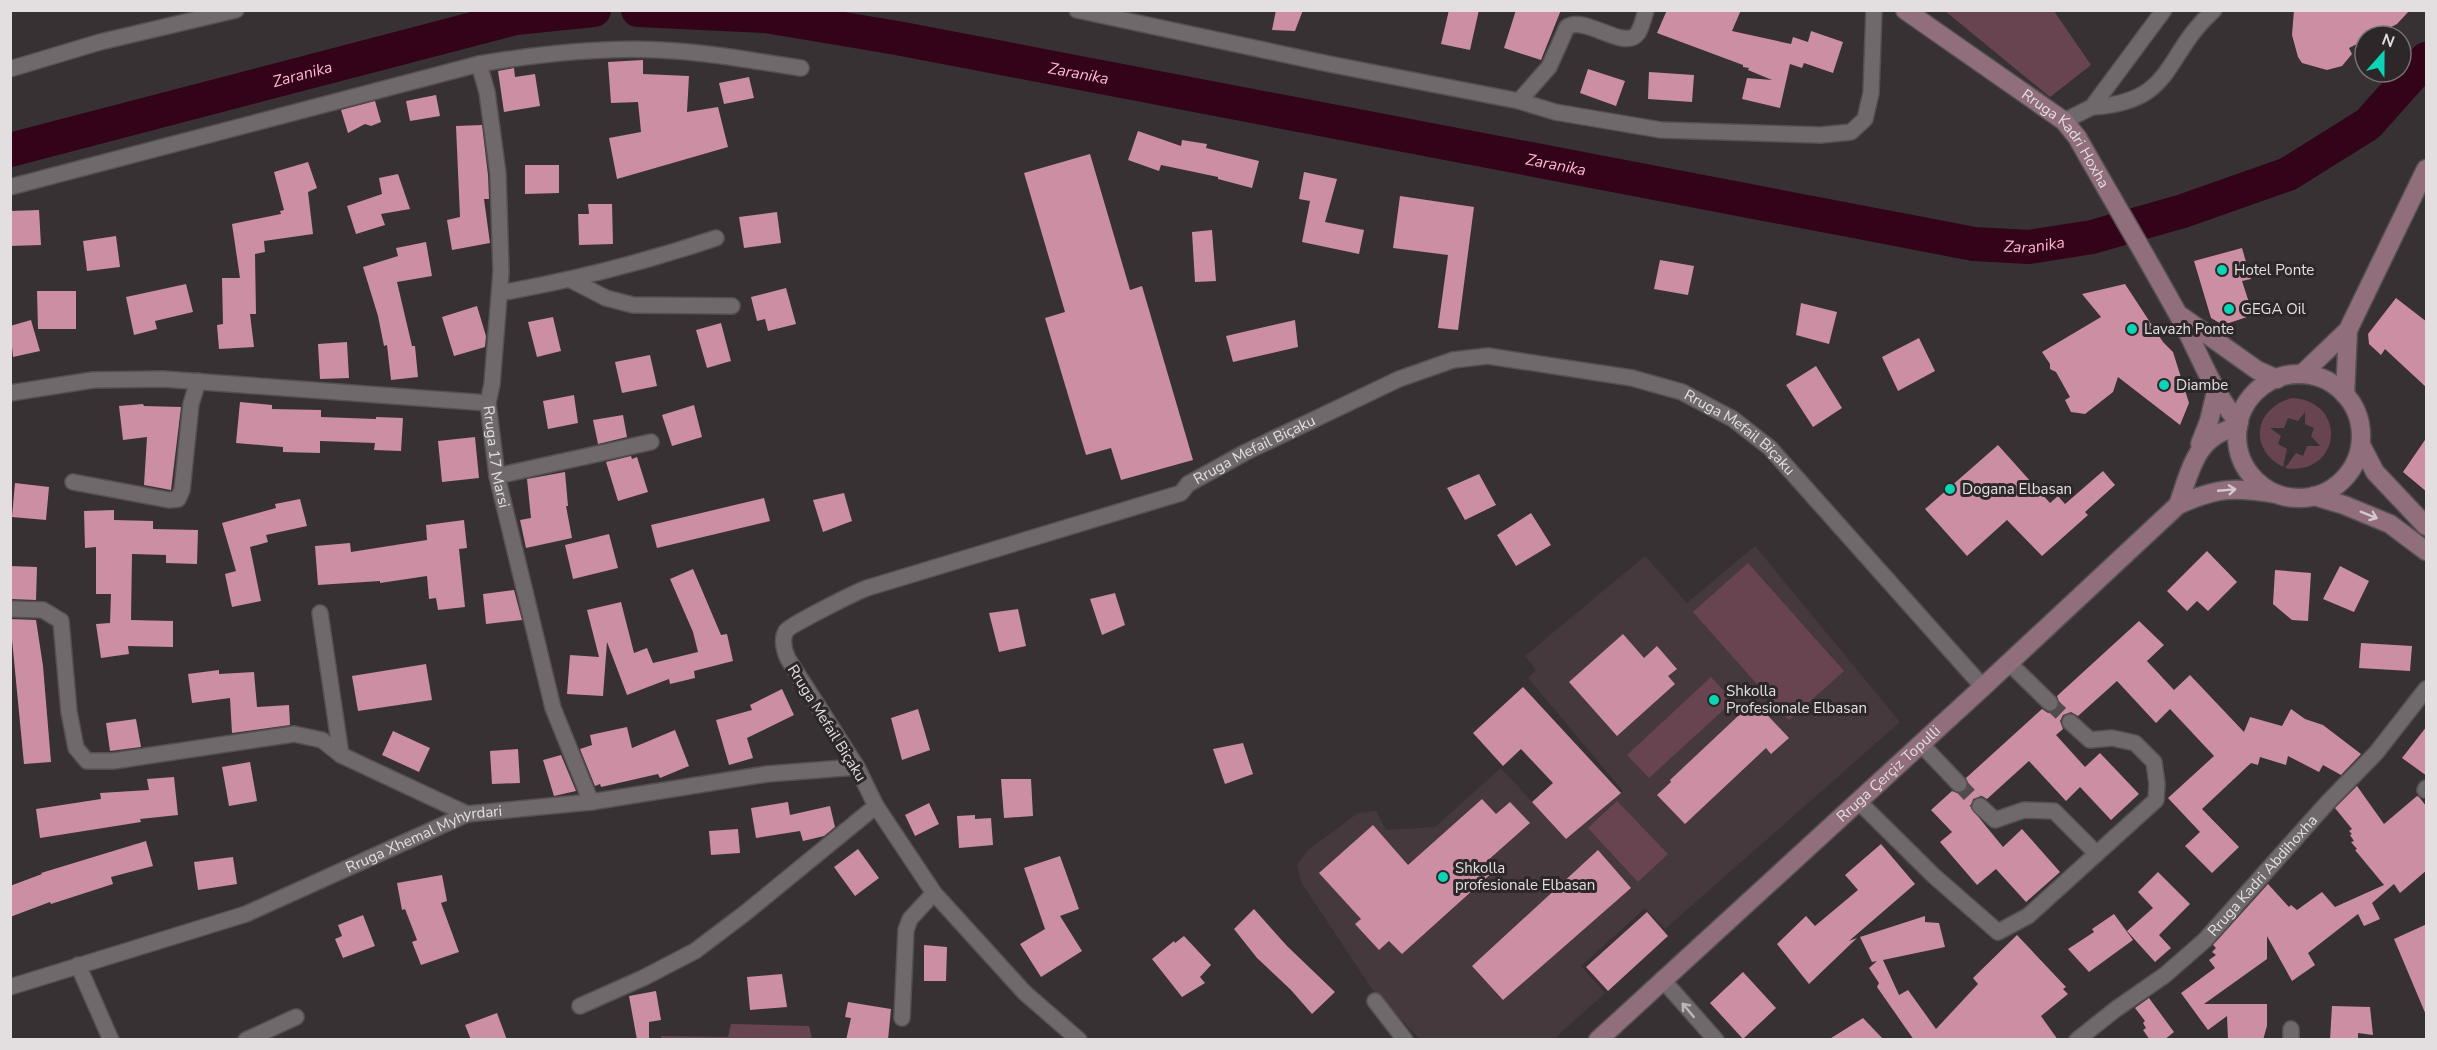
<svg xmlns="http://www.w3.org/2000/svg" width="2437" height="1050" font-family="'Nunito Sans',sans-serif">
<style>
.built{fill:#46393d}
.green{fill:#684451}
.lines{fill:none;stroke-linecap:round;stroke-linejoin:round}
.river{stroke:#320319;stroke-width:34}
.building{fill:#cb8ea3}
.street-tunnel{stroke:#514b4d;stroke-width:15;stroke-dasharray:15 8;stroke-linecap:butt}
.street-casing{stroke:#555051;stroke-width:18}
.secondary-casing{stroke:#555051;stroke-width:21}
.street{stroke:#70696b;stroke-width:15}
.secondary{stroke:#916e7b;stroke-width:18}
.oneway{stroke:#d3c8cc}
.oneway2{stroke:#bbb6b7}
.poi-dot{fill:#0ad5b5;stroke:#2d2729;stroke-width:2}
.labels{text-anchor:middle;stroke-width:6;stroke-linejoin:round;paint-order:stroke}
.street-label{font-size:15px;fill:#e3dfe0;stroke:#2d2729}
.poi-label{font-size:15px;fill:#e3dfe0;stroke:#2d2729;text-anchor:start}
.water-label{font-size:16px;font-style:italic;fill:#ffb7d0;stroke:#2d2729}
</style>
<rect width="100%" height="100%" fill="#373133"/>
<path class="built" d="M1755 546 1900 722 1665 929 1645 908 1581 966 1605 993 1554 1039H1420L1374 992 1301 882 1297 865 1308 850 1358 813 1376 811 1386 830 1435 827 1501 768 1566 839 1623 791 1528 678 1536 670 1525 656 1645 556 1687 603Z"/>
<path class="green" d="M1945 11H2054L2091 65 2050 97Z
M2292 398C2349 401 2341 477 2285 468L2296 453 2303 456 2307 446H2320L2311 436 2314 428 2305 424V412L2298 421 2288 418 2284 428H2270L2281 436 2278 444 2287 449 2283 467C2248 449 2254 408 2292 398Z
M1748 563 1844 671 1789 720 1693 612Z
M1711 677 1733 701 1649 778 1627 755Z
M1617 801 1668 854 1638 882 1588 828Z
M731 1024 809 1026 812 1039H661V1036L728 1037Z"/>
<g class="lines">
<g class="river">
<path id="s1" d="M638 10 766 16 897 38 1974 244 2029 247 2092 237 2183 211 2288 174 2368 124 2426 59"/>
<path id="s2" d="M10 150 515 18 594 10"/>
</g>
</g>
<path class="building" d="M1276 10H1303L1295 31 1272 30Z
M1449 10H1479L1470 50 1441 44Z
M1516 10H1561L1541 60 1504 48Z
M1667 10H1741L1732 31 1791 44 1793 37 1808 42 1811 31 1843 42 1833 73 1804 63 1802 68 1790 64 1780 108 1742 99 1747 78 1772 80 1748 70 1749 68 1743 67V65L1657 33Z
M2294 10H2410L2397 24 2373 36H2365V40L2349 48 2352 54 2342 66 2327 70 2302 63 2298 57 2292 35Z
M643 60V74L689 76 687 112 718 107 728 147 617 179 609 138 641 132 638 102 611 103 608 62Z
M514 68 515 77 535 74 540 106 504 112 498 71Z
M1588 69 1625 81 1616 106 1580 93Z
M1649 72 1694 75 1692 102 1648 99Z
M749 77 754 98 724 104 719 83Z
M436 95 440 116 410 121 406 101Z
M375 101 381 122 371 126 365 124 348 133 341 110Z
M482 125 488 175 489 199H484L490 243 452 250 447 220 460 217 456 126Z
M1138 131 1181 146 1182 140 1207 144 1206 148 1259 161 1252 188 1218 179V177L1161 165 1159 171 1128 160Z
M1090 154 1130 290 1142 286 1193 460 1121 480 1111 448 1086 455 1045 318 1065 312 1024 173Z
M308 162 317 188 308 192 313 234 264 241 265 252 255 254 256 314H250L254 347 219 349 217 325 223 324 222 278H240L232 224 281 214 280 211 284 210 274 172Z
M525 165H559V193L525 194Z
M1304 172 1337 179 1325 222 1364 230 1359 254 1302 242 1310 201 1299 199Z
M398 174 410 209 381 214 385 225 356 234 347 206 382 194 379 178Z
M1400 196 1474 207 1458 330 1438 328 1448 255 1393 248Z
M588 204H612L613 244 579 245 578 214H589Z
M39 210 41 245 10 246V211Z
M777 212 781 243 744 248 739 217Z
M1212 230 1216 281 1195 282 1192 232Z
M116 236 120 267 87 271 83 241Z
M426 242 432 276 397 282 412 346H415L418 377 391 380 387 345 384 346 378 316 363 267 398 256 396 248Z
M2242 248 2251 279 2242 281 2253 315 2223 325 2211 318 2194 261Z
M1660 260 1694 266 1688 295 1654 289Z
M186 284 193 312 155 321 157 329 134 335 126 297Z
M2125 284 2163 342 2173 352 2189 403 2180 425 2118 377 2113 392 2085 414 2071 412 2065 400 2070 397 2056 372 2050 369V364L2042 352 2101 317 2082 294Z
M786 288 796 324 768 331 765 319 757 321 751 297Z
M37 291H76V329H38Z
M2396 298 2427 322V388L2385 349 2381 355 2369 344 2368 334Z
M1801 303 1837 312 1829 344 1796 335Z
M477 306 486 336 485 347 454 356 442 317Z
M553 317 561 351 537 357 528 322Z
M31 320 40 351 13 357 10 326Z
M1295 320 1298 347 1233 362 1226 336Z
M721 323 731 361 707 368 696 330Z
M1919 338 1935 371 1898 391 1882 357Z
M347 342 349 378 320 379 318 344Z
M650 355 657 386 622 393 615 362Z
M1816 366 1842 408 1813 427 1786 385Z
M574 395 578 423 548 429 543 401Z
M240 402 272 405V409L321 410V417L376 419V417L403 418 401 451 374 450 375 443 320 441V453L283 452V447L236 443Z
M143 404 144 406 181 407 171 490 144 485 147 437 123 440 119 406Z
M694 405 702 437 672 446 662 415Z
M623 415 627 437 598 444 593 420Z
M475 437 479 478 442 482 438 441Z
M2427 437V492L2403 472Z
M1998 445 2050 503 2058 496 2065 504 2103 471 2115 485 2085 512 2088 515 2042 556 2007 520 1967 556 1925 509Z
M631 456 632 459 637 457 648 492 618 501 606 462Z
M565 472 568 506H566L572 538 526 548 520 520 531 518 527 479Z
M1479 474 1496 505 1465 520 1447 488Z
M15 483 49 487 46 520 12 517Z
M844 493 852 521 823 532 813 500Z
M764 498 770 521 657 548 651 525Z
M300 499 307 526 266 535 268 542 250 547 261 601 232 607 225 574 236 571 222 523 276 508 275 504Z
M114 510V520L153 521V529L198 530 197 564 166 563V555L132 554 131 620 173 621V647L128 646 129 654 101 658 96 624 110 623 111 594H96V547L85 548 84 511Z
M1531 513 1551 545 1516 566 1497 535Z
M464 520 467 548 459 549 465 607 438 610 436 598 429 599 427 576 380 583V581L318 585 315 546 350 543 351 552 427 540 426 525Z
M609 534 618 568 573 579 565 545Z
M2207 551 2237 582 2208 611 2197 601 2187 611 2167 591Z
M10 566 37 567 36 600 10 599Z
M2340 566 2369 581 2354 612 2323 599Z
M693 569 721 635 727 634 733 661 694 671 695 678 670 684 669 679 627 695 607 642 603 696 567 694 570 655 599 657 587 610 621 602 634 653 647 648 653 663 698 652 693 632 670 579Z
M2275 570 2311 573 2308 621 2292 620 2273 604Z
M514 590 522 620 486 624 483 594Z
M1115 593 1125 625 1102 635 1090 599Z
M1018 609 1026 646 999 652 989 613Z
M10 619 36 620 43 666 51 762 24 764Z
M2139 621 2164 645 2147 661 2174 690 2190 675 2244 732 2250 717 2282 726 2291 709 2305 719 2323 725 2361 754 2341 775 2323 765 2319 772 2288 756 2286 765 2260 757 2258 765 2251 763 2202 809 2239 847 2212 873 2185 846 2200 832 2168 798 2214 756 2170 709 2156 723 2117 681 2078 716 2071 712 2063 715 2060 721 2063 729 2056 735 2085 767 2100 753 2139 794 2111 820 2080 787 2066 801 2029 761 1987 799 1982 796 1973 799 1971 808 2003 847 2022 829 2060 872 2026 902 1996 869 1977 885 1940 842 1952 832 1931 810 1952 791 1957 793 1965 791 1968 786 1966 778 2042 709 2048 713 2057 710 2060 705 2057 696Z
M1623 634 1644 658 1657 646 1677 669 1668 676 1675 684 1617 736 1569 682Z
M2361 643 2412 646 2410 671 2359 668Z
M426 664 432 700 358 711 352 676Z
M219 670V674L254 672 257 707 289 705 290 725 232 733 230 698 192 703 188 674Z
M1523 687 1621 793 1566 839 1532 802 1553 783 1521 749 1503 766 1473 733Z
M782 689 794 715 747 738 753 758 729 765 716 720 752 710 750 705Z
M1754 701 1789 738 1771 754 1766 748 1685 824 1657 795 1671 782 1670 780Z
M918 709 930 750 902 760 891 718Z
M136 719 141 747 110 751 106 723Z
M2427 726V776L2402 758Z
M627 727 632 748 675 730 689 766 660 778 658 774 601 787 600 784 595 786 580 749 592 745 590 735Z
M393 731 430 748 419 772 382 755Z
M1243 743 1253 774 1225 784 1213 749Z
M518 749 520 783 492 784 490 751Z
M561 755 576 791 554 796 543 760Z
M250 762 257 801 229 806 222 767Z
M174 777 178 815 140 819 141 822 40 838 36 809 101 799 100 793 149 790 147 779Z
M1001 779H1031L1033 816 1004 818Z
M2357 786 2384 824 2417 796 2419 797 2427 807V870L2400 893 2394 884 2372 903 2380 919 2364 926 2358 914 2308 953 2315 965 2292 981 2267 936V959L2204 1004H2267V1026L2263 1040H2228L2227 1016 2208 1030 2181 993 2215 968 2209 960 2216 955 2212 952 2216 948 2213 945 2268 884 2289 907 2291 905 2297 910 2322 892 2335 907 2384 885 2355 850 2357 849 2351 842 2354 841 2350 835 2352 834 2349 831 2352 829 2335 808Z
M1482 799 1496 814 1510 802 1530 823 1486 862 1494 871 1402 954 1389 941 1379 950 1355 924 1361 919 1319 873 1373 825 1408 865Z
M788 802 790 815 830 806 835 827 824 836 803 841 800 831 756 838 751 808Z
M929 803 939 824 915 836 905 815Z
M975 815V819L991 818 993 845 959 848 957 816Z
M738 829 740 853 711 855 709 831Z
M146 841 153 866 111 877 113 884 51 904 50 902 10 917V886L42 874 41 873Z
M1881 844 1915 884 1849 941 1857 938 1809 984 1777 944 1806 916 1815 926 1858 890 1845 875Z
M858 849 879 878 855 896 834 867Z
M1598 850 1631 888 1503 1000 1472 966Z
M1060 856 1079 909 1060 916 1082 951 1041 977 1020 944 1045 929 1024 868Z
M233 857 237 884 198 890 194 862Z
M2158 872 2190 904 2159 935 2171 948 2155 962 2127 931 2153 908 2138 892Z
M442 875 447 901 441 903 459 952 421 965 412 942 417 940 405 909 402 910 397 883Z
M1254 909 1287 946 1335 992 1312 1014 1291 990 1257 958 1234 929Z
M1647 912 1668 936 1608 991 1586 967Z
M2114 914 2133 940 2089 972 2068 949 2094 932 2092 929Z
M363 915 375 946 343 958 335 939 342 936 338 925Z
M1925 916V922L1939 923 1945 947 1883 960 1899 995 1908 990 1936 1029 1978 984 1973 978 2017 935 2066 987 2063 989 2068 994 2041 1016 2058 1040H1914L1877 987 1879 983 1869 968 1877 961 1872 962 1860 937Z
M2427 924V1015H2426L2394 939Z
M1184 936 1211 965 1200 977 1205 983 1182 997 1152 959 1174 941 1175 943Z
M924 945 947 947 946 981H924Z
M1743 972 1776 1008 1743 1039 1710 1003Z
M782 974 787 1007 750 1010 747 977Z
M656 991 661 1020 649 1022V1040H637L629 996Z
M2149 998 2174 1032 2164 1040H2150L2143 1030 2146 1028 2143 1023 2145 1021 2135 1008Z
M848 1002 891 1009 888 1040H846L851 1018 845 1017Z
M2332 1006 2370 1007 2373 1035 2358 1033V1040H2330Z
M497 1013 507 1040H471L465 1025Z
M1863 1018 1884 1040H1828Z"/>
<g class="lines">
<path class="street-tunnel" d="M2050 703 2070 722
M1959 784 1980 806"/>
<g class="street-casing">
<g id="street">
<path d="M1077 10 1329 64 1519 101 1555 112 1661 130 1821 135 1851 132 1865 119 1871 93 1874 10"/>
<path id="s3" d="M479 64 487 92 498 174 501 272 492 384 488 403 497 476 553 708 591 802"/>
<path d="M10 69 100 42 236 10"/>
<path d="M1519 101 1549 67 1567 27C1586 15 1625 52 1638 33 1642 26 1644 17 1646 10"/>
<path d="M2092 107C2176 102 2163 55 2214 10"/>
<path d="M2064 121 2092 107 2164 10"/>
<path d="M10 187 479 64C539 54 599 47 660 50 707 52 754 61 801 68"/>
<path d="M571 280 606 298 633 305 732 306"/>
<path d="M500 293C574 280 645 262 716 238"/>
<path d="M10 393 93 380 163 379 488 403"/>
<path d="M497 476 651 442"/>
<path d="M73 482 169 500 178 499 182 490 191 404 198 381"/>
<path d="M10 609 43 610 61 621 69 712 76 748 87 761H113L294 734 322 740 341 755 467 814"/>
<path d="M320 613 341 755"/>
<path d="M2009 663 2050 703"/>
<path d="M1921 744 1959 784"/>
<path d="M2425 790 2426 788"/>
<path d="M1858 801 1934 876 1998 932 2028 916 2156 800 2157 784 2154 762 2135 743 2112 738 2090 740 2070 722"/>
<path d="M1980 806 1995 820 2024 810 2054 811 2096 853"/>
<path d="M78 965 111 1040"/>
<path d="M1662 979 1716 1040"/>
<path id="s4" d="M10 987 246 914 467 814 591 802 767 774 857 767"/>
<path d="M1375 1001 1405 1040"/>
<path d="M580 1006 643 978 695 951 744 914 876 806"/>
<path d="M902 1018 906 930 910 919 934 893"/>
<path d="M246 1040 296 1017"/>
<path id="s5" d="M1079 1040 1025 993 934 893 876 806 857 767 788 659C784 650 781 640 786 631 790 625 856 592 867 588L1181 493 1188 484 1246 452 1399 379 1453 360 1488 356 1632 378 1682 392 1733 419 1770 448 1983 687"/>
<path id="s6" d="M2077 1040 2116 1009 2165 975 2205 940 2328 802 2376 753 2426 689"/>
<path d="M2291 1040V1029"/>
</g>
</g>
<g class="secondary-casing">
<g id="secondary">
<path id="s7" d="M1905 10 2064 121 2077 137C2111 197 2146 256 2179 316 2199 352 2212 392 2239 423"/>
<path d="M2181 316 2257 370 2277 379"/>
<path d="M2302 374 2348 330 2426 169"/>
<circle cx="2299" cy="436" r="62"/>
<path d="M2345 395 2348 330"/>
<path d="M2200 444 2209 421 2216 392"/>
<path d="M2361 445 2375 472 2426 526"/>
<path d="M2314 496 2344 505 2390 524 2426 551"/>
<path d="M2178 505C2191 469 2196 435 2238 427"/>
<path id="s8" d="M1598 1040 1983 687 2178 505C2218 487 2235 487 2277 494"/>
</g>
</g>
<use href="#street" class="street"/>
<use href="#secondary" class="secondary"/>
</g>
<defs><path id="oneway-shaft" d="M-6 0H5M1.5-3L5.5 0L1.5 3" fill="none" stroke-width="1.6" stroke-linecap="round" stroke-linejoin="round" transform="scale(1.5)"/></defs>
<g class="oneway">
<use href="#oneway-shaft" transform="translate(2227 490) rotate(-5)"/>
<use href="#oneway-shaft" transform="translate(2369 515) rotate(22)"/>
</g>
<use class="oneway2" href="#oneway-shaft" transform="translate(1688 1010) rotate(-130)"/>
<g class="poi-dot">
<circle cx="2222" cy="270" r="6"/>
<circle cx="2229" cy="309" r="6"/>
<circle cx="2132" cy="329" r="6"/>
<circle cx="2164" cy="385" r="6"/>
<circle cx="1950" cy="489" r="6"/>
<circle cx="1714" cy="700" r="6"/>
<circle cx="1443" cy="877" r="6"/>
</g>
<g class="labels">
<g class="street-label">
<text dy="5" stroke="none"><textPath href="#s7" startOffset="208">Rruga Kadri Hoxha</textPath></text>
<text dy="5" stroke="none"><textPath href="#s5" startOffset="1540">Rruga Mefail Biçaku</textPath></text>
<text dy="5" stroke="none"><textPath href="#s5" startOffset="1018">Rruga Mefail Biçaku</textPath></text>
<text dy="5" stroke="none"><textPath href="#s3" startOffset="396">Rruga 17 Marsi</textPath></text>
<text transform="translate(827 723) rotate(58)" y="5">Rruga Mefail Biçaku</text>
<text dy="5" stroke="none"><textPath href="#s8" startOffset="394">Rruga Çerçiz Topulli</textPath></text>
<text dy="5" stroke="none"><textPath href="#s4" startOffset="441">Rruga Xhemal Myhyrdari</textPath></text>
<text dy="5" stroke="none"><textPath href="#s6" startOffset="249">Rruga Kadri Abdihoxha</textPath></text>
</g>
<g class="poi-label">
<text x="2234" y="275">Hotel Ponte</text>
<text x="2241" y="314">GEGA Oil</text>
<text x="2144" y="334">Lavazh Ponte</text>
<text x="2176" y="390">Diambe</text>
<text x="1962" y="494">Dogana Elbasan</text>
<text x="1726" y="696">Shkolla<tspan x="1726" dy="17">Profesionale Elbasan</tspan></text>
<text x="1455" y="873">Shkolla<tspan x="1455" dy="17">profesionale Elbasan</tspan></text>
</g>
<g class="water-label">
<text dy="6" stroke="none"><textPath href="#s2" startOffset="302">Zaranika</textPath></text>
<text dy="6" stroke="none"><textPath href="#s1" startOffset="446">Zaranika</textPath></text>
<text dy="6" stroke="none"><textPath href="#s1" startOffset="932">Zaranika</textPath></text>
<text dy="6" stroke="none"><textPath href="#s1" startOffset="1418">Zaranika</textPath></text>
</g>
</g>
<rect width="2437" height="1050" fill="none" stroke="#e3dfe0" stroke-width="24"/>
<g transform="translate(2383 54) rotate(21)"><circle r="28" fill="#2d2729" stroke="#767172" stroke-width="1.5"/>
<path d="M0-4.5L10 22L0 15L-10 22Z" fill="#0ad5b5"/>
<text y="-9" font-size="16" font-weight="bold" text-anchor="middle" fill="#e3dfe0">N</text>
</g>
</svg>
